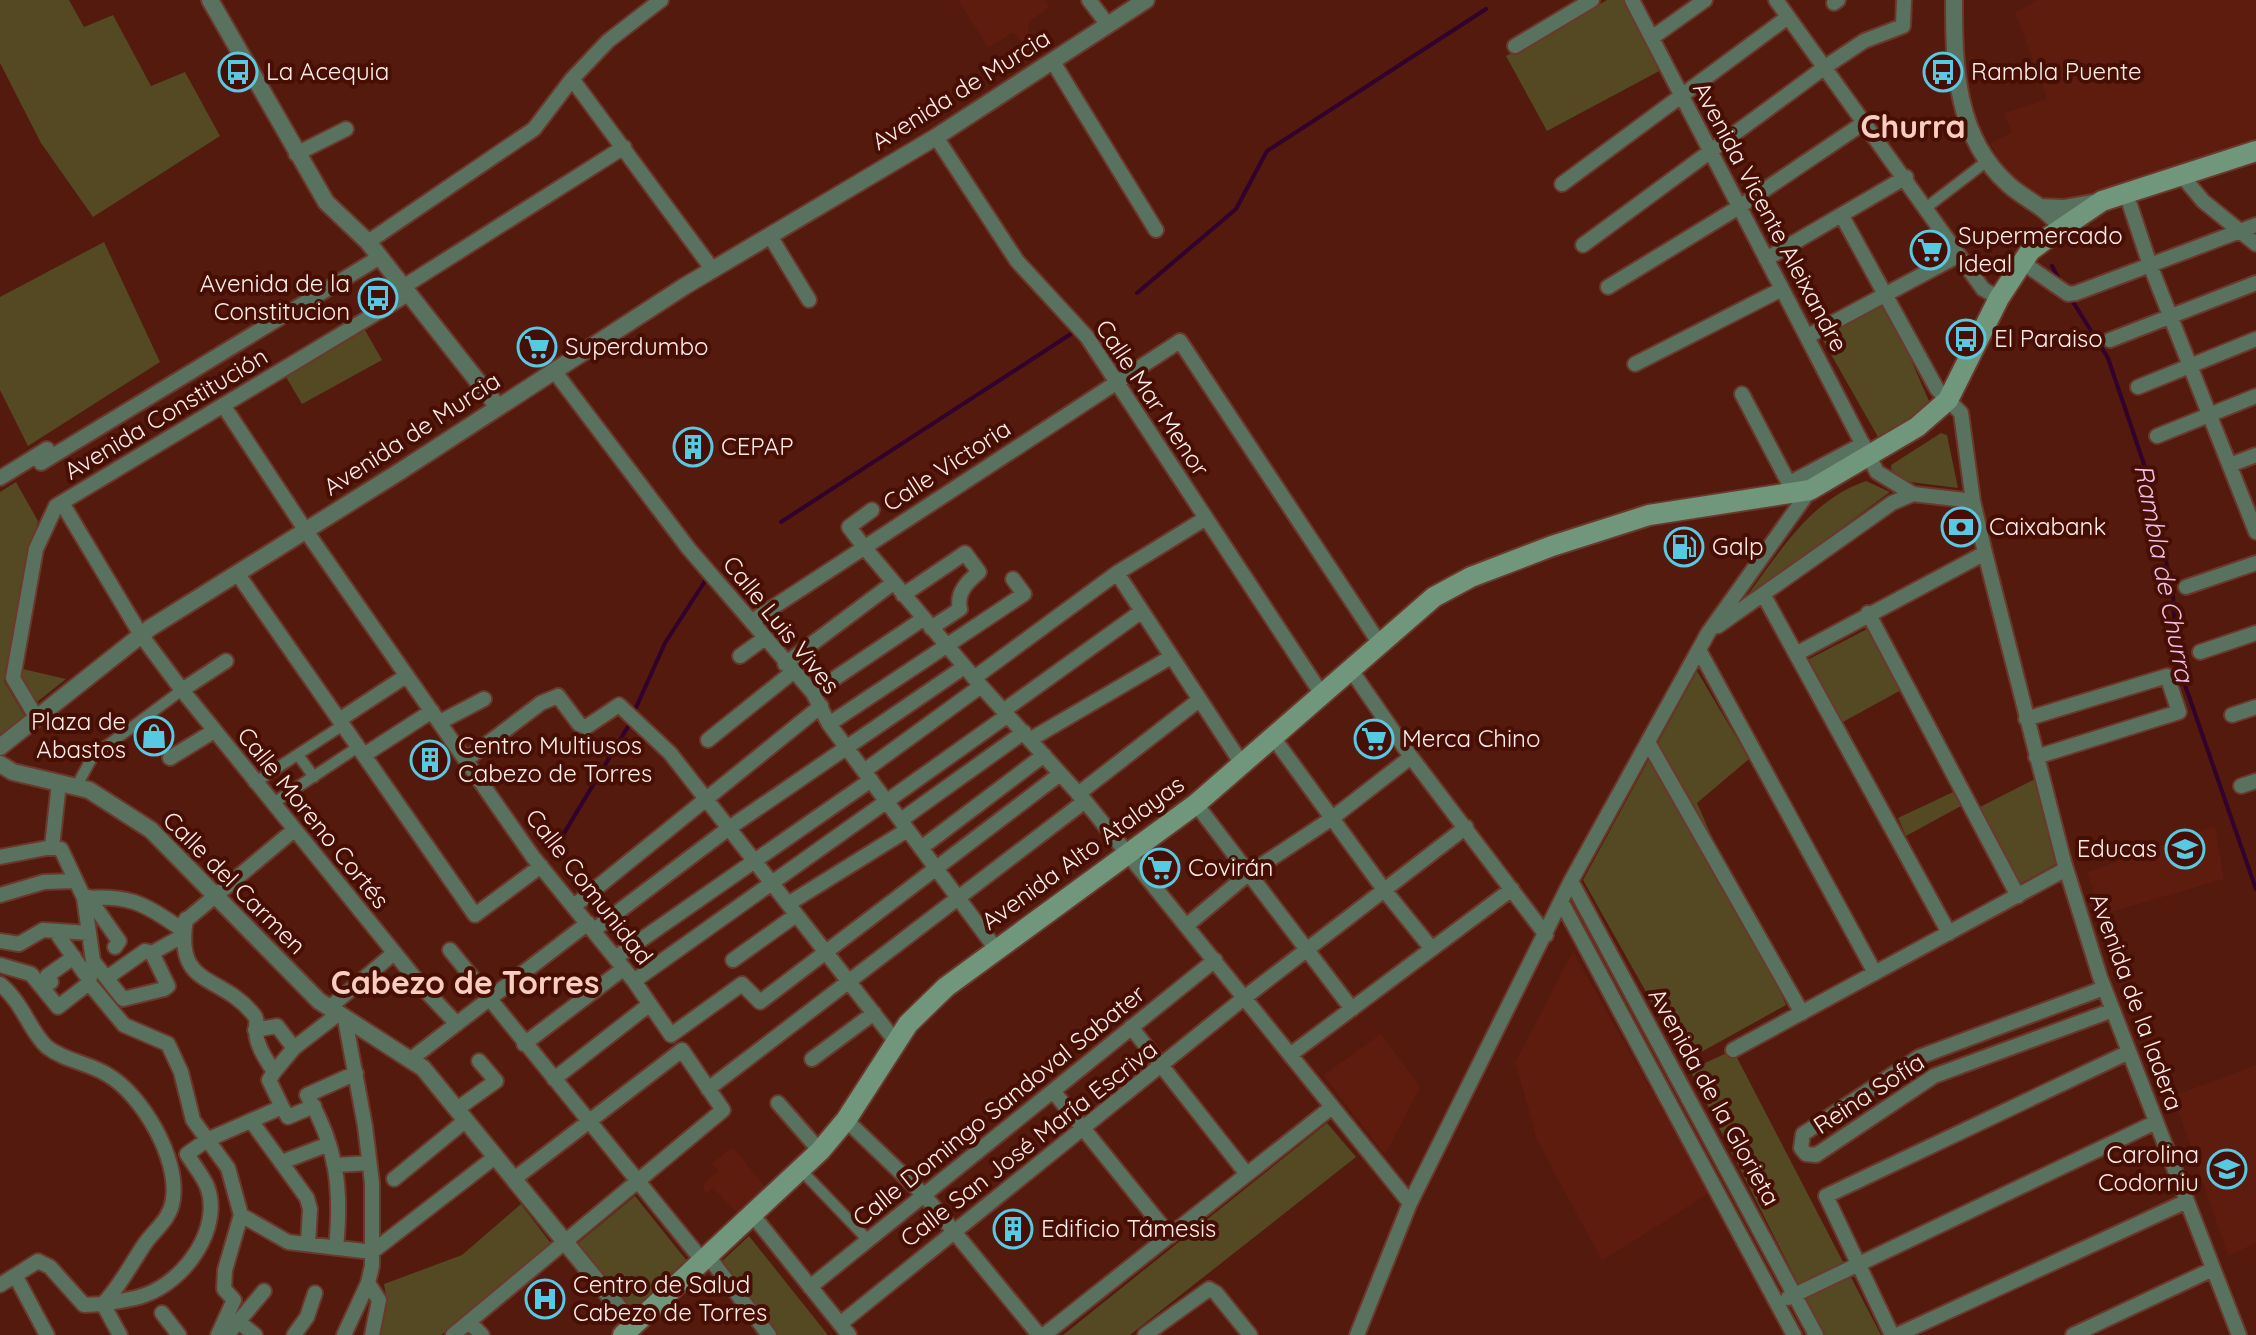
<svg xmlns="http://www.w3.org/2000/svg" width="2256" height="1335" font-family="Quicksand,sans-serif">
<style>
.built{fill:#5d1c0d}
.green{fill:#544923}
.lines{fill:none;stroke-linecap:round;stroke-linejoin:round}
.stream{stroke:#33012d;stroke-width:4}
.pedestrian-casing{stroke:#6b382c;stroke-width:14}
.minor-casing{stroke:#6b382c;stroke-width:18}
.tertiary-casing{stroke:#6b382c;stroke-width:20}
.secondary-casing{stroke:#6b382c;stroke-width:24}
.pedestrian{stroke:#597260;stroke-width:10}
.minor{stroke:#597260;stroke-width:14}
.tertiary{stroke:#597260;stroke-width:16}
.secondary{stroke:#70977c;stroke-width:20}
.labels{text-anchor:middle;stroke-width:8;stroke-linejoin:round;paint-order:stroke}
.poi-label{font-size:24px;fill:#fdedea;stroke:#470e03;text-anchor:start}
.street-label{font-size:24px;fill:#fdedea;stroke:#470e03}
.water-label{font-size:26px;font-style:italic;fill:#f1bfe6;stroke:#470e03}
.district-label{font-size:32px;font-weight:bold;fill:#facdc2;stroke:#470e03}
</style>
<rect width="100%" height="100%" fill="#531a0d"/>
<path class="built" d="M958 0H1045L1050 7 1029 22 1028 28 1043 51 1031 59 1016 34 1012 33 988 48Z
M2038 0H2256V138L2069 204 2030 199 2010 179 1990 143 2012 133 2004 113 2047 99 2015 12Z
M2215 826 2224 879 2101 915 2087 872Z
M1573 951 1709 1193 1602 1261 1537 1140 1515 1062Z
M1381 1034 1420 1087 1385 1155 1323 1075Z
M2256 1065V1243L2228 1256 2173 1096Z
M733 1147 766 1188 737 1213 713 1188 705 1194 703 1183 718 1171 712 1163Z"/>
<path class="green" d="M0 0H69L84 27 113 15 151 86 185 72 220 136 93 217 41 143 0 63Z
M1607 0H1628L1663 69 1547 131 1506 56Z
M104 242 160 362 28 446 0 390V297Z
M1885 300 1932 408 1878 437 1820 335Z
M365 330 382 360 302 404 286 377Z
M1941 433 1947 435 1958 488 1910 482 1892 475 1891 465Z
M1866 481 1890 492 1743 601C1779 554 1808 501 1866 481Z
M16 482 38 521 4 681 26 718 0 738V492Z
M1871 627 1903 689 1841 723 1809 659Z
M23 669 66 679 37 702 20 679Z
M1697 671 1749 759 1697 803 1786 1005 1685 1061 1583 880Z
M2035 779 2058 863 2018 885 1978 808Z
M1953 792 1961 806 1906 836 1898 818Z
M1733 1050 1881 1335H1824L1690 1070Z
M1327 1123 1356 1157 1130 1335H1063Z
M635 1196 691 1266 634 1312 578 1243Z
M521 1204 553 1246 441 1335H379L387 1302 384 1284 462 1255Z
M749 1236 828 1335H777L720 1263Z"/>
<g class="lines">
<path class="stream" d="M2052 266 2061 283
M1137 293 1236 209 1267 151 1486 9
M2070 297 2108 358 2149 479 2173 595 2176 659 2256 889
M781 522 1077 330
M634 712 665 643 707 578
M557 845 632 720"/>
<g class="pedestrian-casing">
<path id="pedestrian" d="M1927 207 1987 161
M298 755 314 777
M254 783 343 725
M76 787 93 756 182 690
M272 804 358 747
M800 1169 868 1240"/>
</g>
<g class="minor-casing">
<path id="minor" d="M1089 0 1108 25
M1632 0 1877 472 1913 494 1973 501
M1776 0 1983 289 1999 298
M1834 3 1838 0
M1653 37 1705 0
M1515 46 1592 0
M1053 62 1156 230
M572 79 713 270
M936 137 1017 261 1087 337 1321 693
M296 154 346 129
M2183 177 2203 201 2256 244
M1562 184 1788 17
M2130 205 2150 265 2256 532
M1842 216 1937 389 1961 413 1973 501 1985 553 2064 862 2100 977 2239 1335
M770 236 809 300
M368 242 534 129 572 79 608 41 661 0
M1583 245 1825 67 1864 41 1903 26 1904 0
M1766 259 1906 177
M2022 262 2068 294 2076 293 2256 225
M403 287 624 147
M1608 287 1739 207 1865 122
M1808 336 1959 255
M2110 340 2256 283
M1635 364 1782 289
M555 372 689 549 813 693 829 724 996 949
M2138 387 2256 339
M1742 394 1794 493
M223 405 306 531 533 857 634 981 671 1035 742 984 760 1002 1060 774
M2157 436 2256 396
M41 463 380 257
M2230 465 2256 455
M0 478 47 449
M1790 483 1863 444
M62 503 141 635 182 690 423 988 457 1024
M872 510 849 527 864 547 981 686 1085 801 1410 1203
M237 573 475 915 541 866
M1117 573 1242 764
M2186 587 2256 563
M1763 594 1949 933
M903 595 965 553 979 572C967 582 956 593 960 609L931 628
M1868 613 2018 896
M752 621 1180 341 1380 644
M1718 626 1892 503 1913 494
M1699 650 1875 973
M2200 652 2256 633
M1796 654 1985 553
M740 656 765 638
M785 664 893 583
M1351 670 1411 757 1546 935
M974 678 1117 573 1206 518
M182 690 226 661
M813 693 923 619
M1003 711 1142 611
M2232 715 2256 707
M36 717 13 678 36 549 56 506 408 294
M2026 719 2167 676 2179 712 2036 757
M339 720 406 676
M440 722 484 699
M829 724 1024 594 1013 579
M1273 737 1385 891 1432 949
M1031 739 1171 657
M708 740 794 671
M1648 742 1802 1013
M364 755 432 711
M170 758 214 731
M467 759 541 703 558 696 579 724 586 727 619 705 670 753 896 1042
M864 771 981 686
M2241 786 2256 781
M1078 794 1199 700
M1196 804 1352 1009
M901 820 1024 732
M52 847 61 849 84 898C127 895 143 902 178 927L294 830
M52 847 59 783
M921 848 1044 755
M0 857 52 847
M1571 881 1816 1335
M0 895 44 882 75 881
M88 897 119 941 115 947
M84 898 93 961 89 983 124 1025 168 1044 181 1072 193 1120 228 1168 241 1215 225 1270 224 1289 234 1300 218 1335
M1562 903 1794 1335
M788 904 907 830
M574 906 821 706
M186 919C174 989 221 973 254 1015 259 1021 255 1024 256 1032 257 1047 266 1059 274 1072L294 1048 338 1014
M1186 926 1248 874 1331 819 1411 757
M594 930 729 828 964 667
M56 932 85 974H89
M0 941 19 944 43 930 89 933
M450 950 702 1260
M615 958 871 780
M733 960 796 915
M93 961 123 999 164 989 168 986 152 953 184 935
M0 965 31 974 58 1007 89 983
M108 977 145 951 152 953
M634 981 1008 715
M51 982 47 976 74 957
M0 984C24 1004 30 1032 47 1047 65 1061 89 1063 108 1075 142 1095 179 1158 173 1199 171 1219 154 1230 144 1245 130 1266 120 1286 103 1304L84 1305 50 1267 38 1261 0 1285
M2104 988 1919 1057 1803 1134 1801 1148 1806 1154 1816 1155 1934 1076 2113 1010
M329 1008 394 953
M1131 1027 1246 1173
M255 1030 277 1026 294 1048
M524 1044 623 969
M1733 1050 2066 869
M1290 1055 1512 889
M411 1059 588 923
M812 1059 874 1013
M554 1079 650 1004
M708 1089 1085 801
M1053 1091 1170 1236
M778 1103 820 1151
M282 1107 288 1117 314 1106
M457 1109 496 1081 479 1061
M846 1120 924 1195 1039 1335
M252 1122 307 1198 310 1209 308 1244
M282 1162 329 1144
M337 1165 369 1163
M394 1179 466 1120
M751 1213 849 1335
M241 1215 288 1242 372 1252 495 1157
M336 1248C342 1189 337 1146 307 1095L356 1073
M707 1255 769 1335
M16 1277 47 1335
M368 1283 379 1300 372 1335
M810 1287 1215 960
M1788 1298 2156 1122
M162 1313 179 1335
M238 1321 255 1335
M469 1322 482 1335
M840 1324 1244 998 1466 827
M120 1335 103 1304C116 1301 132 1300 145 1295 185 1281 223 1228 207 1186 202 1175 193 1164 187 1154L207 1140 282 1107 269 1080 274 1072
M227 1335 264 1291
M294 1335 307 1317 315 1293
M344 1335 368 1283 372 1266V1183L365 1126 345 1019
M453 1335 723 1110 682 1050 514 1179
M1044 1335 1332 1107
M1145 1335 1209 1289 1216 1293 1250 1335
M1357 1335 1410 1203 1571 881 1708 633 1810 490
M1892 1335 1826 1196 2129 1052
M1897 1335 2187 1201
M2073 1335 2213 1269"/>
</g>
<g class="tertiary-casing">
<path id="tertiary" d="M210 0 326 202 368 242 498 407
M1954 0C1954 66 1955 137 2009 185 2026 200 2048 208 2061 228
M2040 207 2064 208 2097 202
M0 747 150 628 399 472 685 286 936 137 1146 0
M0 764 13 772 89 790 151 830 319 1001 423 1068 633 1325"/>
</g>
<g class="secondary-casing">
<path id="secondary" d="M623 1335 820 1151 846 1120 908 1024 946 987 1196 804 1434 597 1471 577 1552 546 1649 515 1810 490 1917 427 1948 400 1999 298 2030 251 2046 239 2102 201 2256 151"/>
</g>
<use href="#pedestrian" class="pedestrian"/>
<use href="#minor" class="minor"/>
<use href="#tertiary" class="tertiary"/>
<use href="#secondary" class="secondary"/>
</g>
<defs>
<g id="bus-ring" transform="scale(2)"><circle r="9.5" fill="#470e03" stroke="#57c9e2" stroke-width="1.5"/><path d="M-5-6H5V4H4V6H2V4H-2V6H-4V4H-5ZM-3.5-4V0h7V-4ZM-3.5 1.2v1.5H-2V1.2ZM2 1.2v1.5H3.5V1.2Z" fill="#57c9e2"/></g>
<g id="supermarket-ring" transform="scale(2)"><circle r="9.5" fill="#470e03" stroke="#57c9e2" stroke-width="1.5"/><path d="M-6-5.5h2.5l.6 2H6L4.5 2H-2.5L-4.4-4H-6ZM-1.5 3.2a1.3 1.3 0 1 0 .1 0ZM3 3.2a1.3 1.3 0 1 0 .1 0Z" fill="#57c9e2"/></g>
<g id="building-ring" transform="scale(2)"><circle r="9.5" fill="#470e03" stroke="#57c9e2" stroke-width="1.5"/><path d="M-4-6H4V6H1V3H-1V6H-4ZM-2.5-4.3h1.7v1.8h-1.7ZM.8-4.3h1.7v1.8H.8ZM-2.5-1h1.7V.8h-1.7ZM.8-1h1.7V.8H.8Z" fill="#57c9e2"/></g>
<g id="bank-ring" transform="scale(2)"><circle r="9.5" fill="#470e03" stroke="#57c9e2" stroke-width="1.5"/><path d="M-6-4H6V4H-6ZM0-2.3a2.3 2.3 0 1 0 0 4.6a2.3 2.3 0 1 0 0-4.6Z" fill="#57c9e2"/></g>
<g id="fuel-ring" transform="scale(2)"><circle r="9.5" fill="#470e03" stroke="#57c9e2" stroke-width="1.5"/><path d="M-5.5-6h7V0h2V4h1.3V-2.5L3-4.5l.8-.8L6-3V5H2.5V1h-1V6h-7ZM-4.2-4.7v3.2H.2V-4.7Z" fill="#57c9e2"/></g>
<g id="shop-ring" transform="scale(2)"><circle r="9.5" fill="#470e03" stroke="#57c9e2" stroke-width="1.5"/><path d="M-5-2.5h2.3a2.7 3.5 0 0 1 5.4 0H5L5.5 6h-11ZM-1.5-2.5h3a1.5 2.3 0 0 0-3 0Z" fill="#57c9e2"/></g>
<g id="school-ring" transform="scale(2)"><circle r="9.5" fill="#470e03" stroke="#57c9e2" stroke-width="1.5"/><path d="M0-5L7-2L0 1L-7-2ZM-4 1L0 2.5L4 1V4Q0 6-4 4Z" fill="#57c9e2"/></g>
<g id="hospital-ring" transform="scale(2)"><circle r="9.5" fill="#470e03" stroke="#57c9e2" stroke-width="1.5"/><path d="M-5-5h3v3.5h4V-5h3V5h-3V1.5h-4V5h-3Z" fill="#57c9e2"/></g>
</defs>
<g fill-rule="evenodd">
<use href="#bus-ring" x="238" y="72"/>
<use href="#bus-ring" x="1943" y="72"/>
<use href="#supermarket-ring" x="1930" y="250"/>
<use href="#bus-ring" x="378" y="298"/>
<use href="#bus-ring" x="1966" y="339"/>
<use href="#supermarket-ring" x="537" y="347"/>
<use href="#building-ring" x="693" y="447"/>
<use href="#bank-ring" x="1961" y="527"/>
<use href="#fuel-ring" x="1684" y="547"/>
<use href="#shop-ring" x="154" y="736"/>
<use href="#supermarket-ring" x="1374" y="739"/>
<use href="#building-ring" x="430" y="760"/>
<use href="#school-ring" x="2185" y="849"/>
<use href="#supermarket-ring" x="1160" y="868"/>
<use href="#school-ring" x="2227" y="1169"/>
<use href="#building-ring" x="1013" y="1229"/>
<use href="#hospital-ring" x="545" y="1299"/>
</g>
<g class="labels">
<g class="poi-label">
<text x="266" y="80">La Acequia</text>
<text x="1971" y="80">Rambla Puente</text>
<text x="1958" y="244">Supermercado<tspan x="1958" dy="28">Ideal</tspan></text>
<text x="350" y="292" text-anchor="end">Avenida de la<tspan x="350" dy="28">Constitucion</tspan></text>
<text x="1994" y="347">El Paraiso</text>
<text x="565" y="355">Superdumbo</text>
<text x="721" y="455">CEPAP</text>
<text x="1989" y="535">Caixabank</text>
<text x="1712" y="555">Galp</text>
<text x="126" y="730" text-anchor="end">Plaza de<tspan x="126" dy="28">Abastos</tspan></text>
<text x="1402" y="747">Merca Chino</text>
<text x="458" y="754">Centro Multiusos<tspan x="458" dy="28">Cabezo de Torres</tspan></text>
<text x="2157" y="857" text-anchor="end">Educas</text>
<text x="1188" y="876">Covirán</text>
<text x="2199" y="1163" text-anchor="end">Carolina<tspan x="2199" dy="28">Codorniu</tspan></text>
<text x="1041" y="1237">Edificio Támesis</text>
<text x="573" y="1293">Centro de Salud<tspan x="573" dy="28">Cabezo de Torres</tspan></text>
</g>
<g class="street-label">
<text transform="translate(961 90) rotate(-32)" y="8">Avenida de Murcia</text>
<text transform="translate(1770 217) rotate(62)" y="8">Avenida Vicente Aleixandre</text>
<text transform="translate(1152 398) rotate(56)" y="8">Calle Mar Menor</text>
<text transform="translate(166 414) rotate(-31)" y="8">Avenida Constitución</text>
<text transform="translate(412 434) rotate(-33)" y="8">Avenida de Murcia</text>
<text transform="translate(947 466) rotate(-33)" y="8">Calle Victoria</text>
<text transform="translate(781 625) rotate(51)" y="8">Calle Luis Vives</text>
<text transform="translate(313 818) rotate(51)" y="8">Calle Moreno Cortés</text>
<text transform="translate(1083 853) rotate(-36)" y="8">Avenida Alto Atalayas</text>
<text transform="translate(234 883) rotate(45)" y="8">Calle del Carmen</text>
<text transform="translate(589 887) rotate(52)" y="8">Calle Comunidad</text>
<text transform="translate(2136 1002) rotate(70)" y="8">Avenida de la ladera</text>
<text transform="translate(1869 1094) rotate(-33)" y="8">Reina Sofía</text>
<text transform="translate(1714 1097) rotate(61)" y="8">Avenida de la Glorieta</text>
<text transform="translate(999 1106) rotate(-39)" y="8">Calle Domingo Sandoval Sabater</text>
<text transform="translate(1029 1144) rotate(-38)" y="8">Calle San José María Escriva</text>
</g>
<g class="water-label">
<text transform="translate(2164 573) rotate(79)" y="9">Rambla de Churra</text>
</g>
<g class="district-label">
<text x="1913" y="138">Churra</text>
<text x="465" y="994">Cabezo de Torres</text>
</g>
</g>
</svg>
